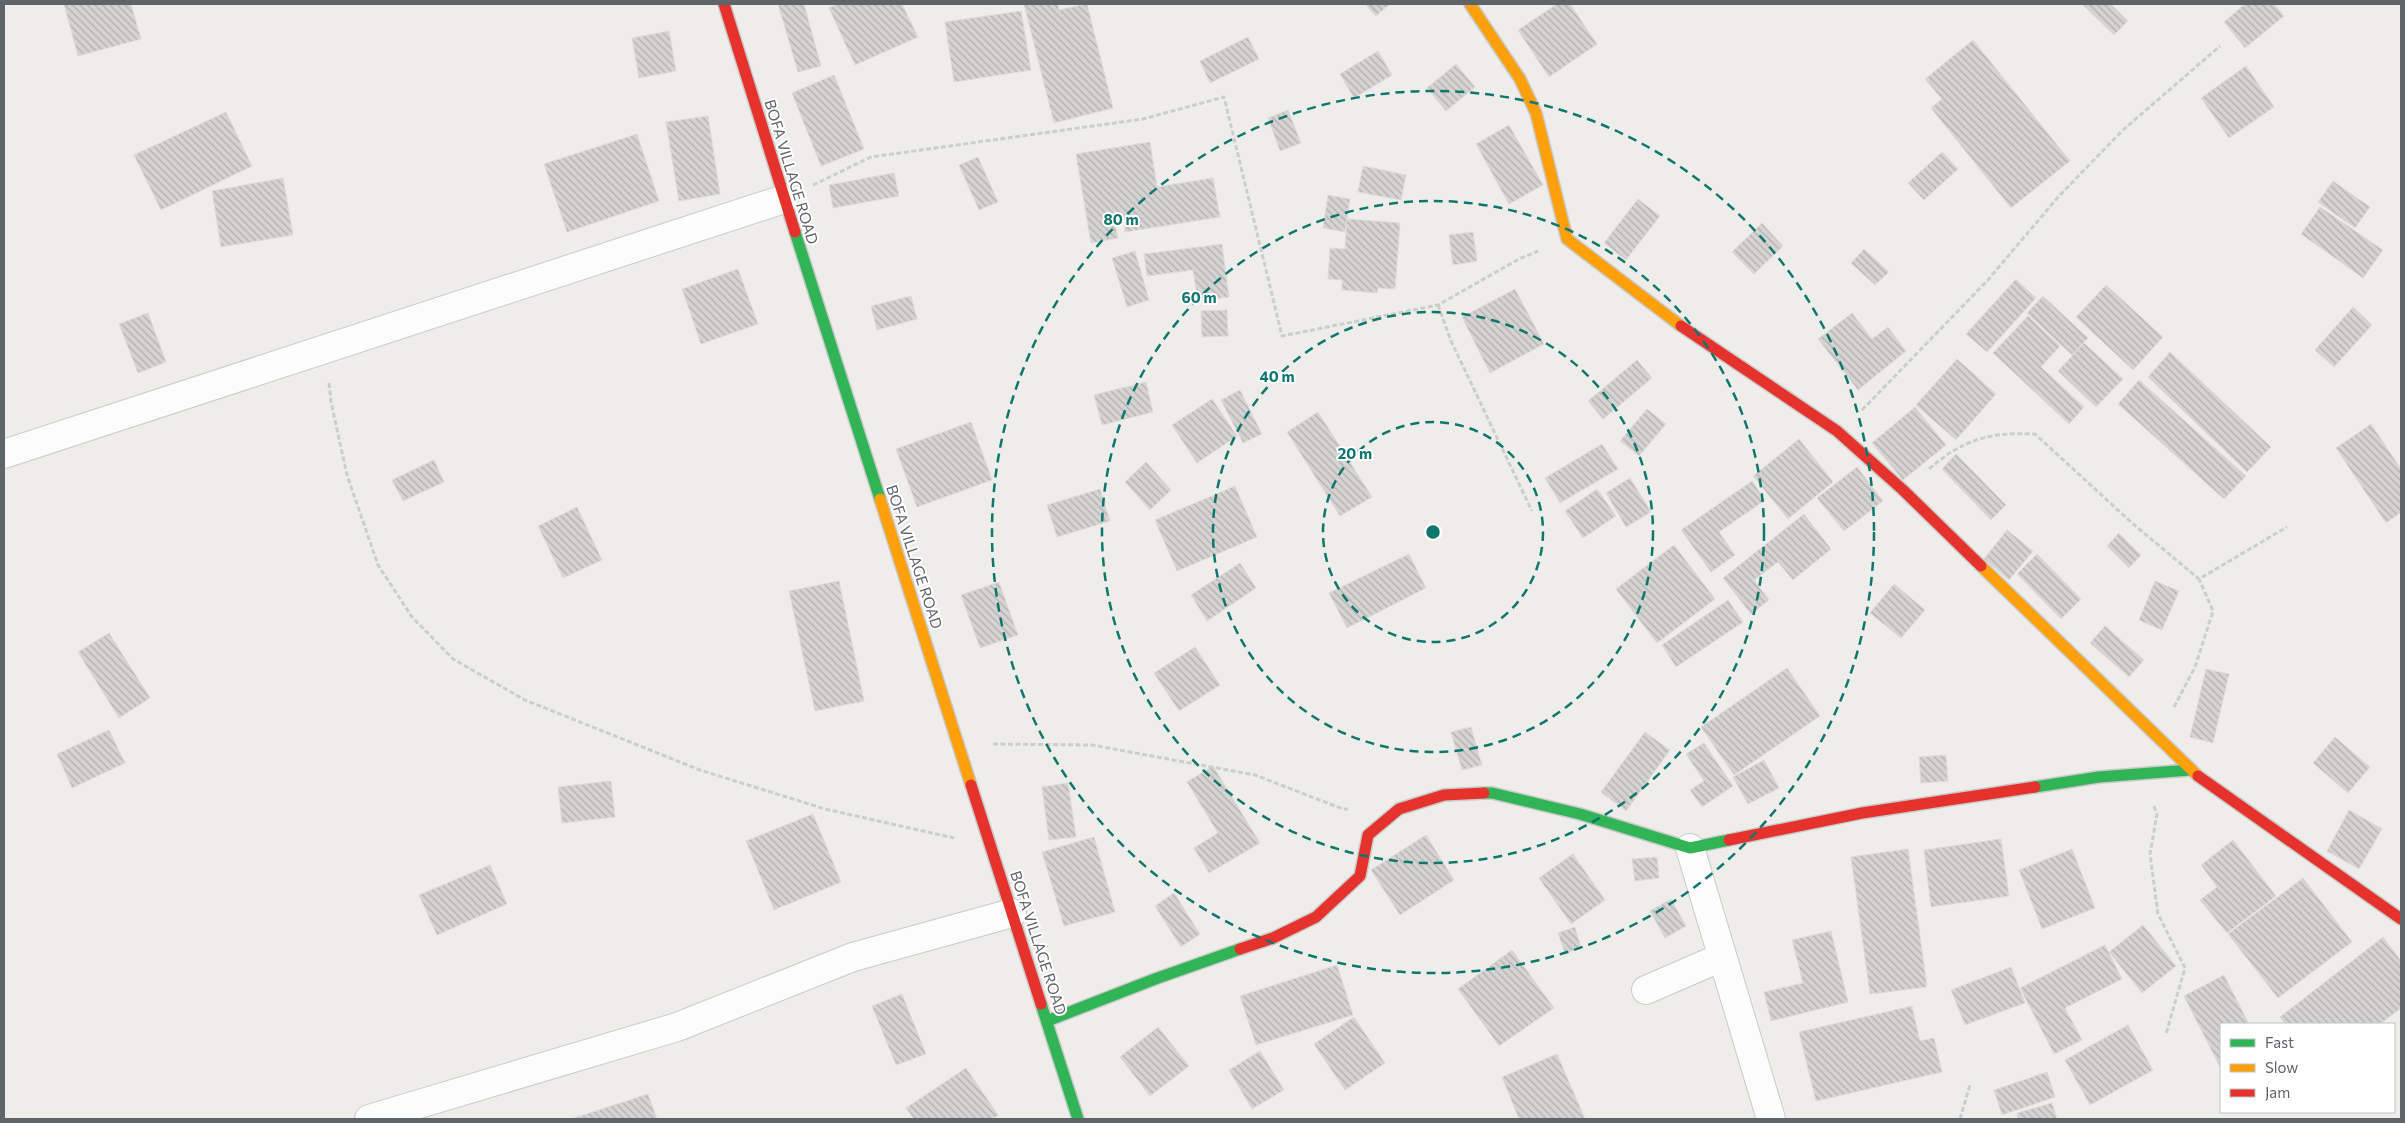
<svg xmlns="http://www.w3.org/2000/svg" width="2405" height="1123" font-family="Commissioner,sans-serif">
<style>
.building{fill:url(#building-back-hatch);stroke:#dedcd9}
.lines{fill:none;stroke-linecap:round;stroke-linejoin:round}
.street-casing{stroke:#c9caca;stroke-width:30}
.fast-casing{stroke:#c9cac9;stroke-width:14}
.slow-casing{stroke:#c9cac9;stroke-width:14}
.jam-casing{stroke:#c9cac9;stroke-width:14}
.path{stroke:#cbcfcc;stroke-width:3;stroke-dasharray:5 2.5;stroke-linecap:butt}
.street{stroke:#fdfcfc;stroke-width:28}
.fast{stroke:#30b455;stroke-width:11}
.slow{stroke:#ff9f0a;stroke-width:11}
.jam{stroke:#e5322d;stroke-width:11}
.ring{fill:none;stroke:#0f766e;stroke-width:2.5;stroke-dasharray:9 6}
.labels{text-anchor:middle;stroke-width:4;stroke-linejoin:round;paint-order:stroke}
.street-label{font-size:15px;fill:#5f6468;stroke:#fff}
.centre{fill:#0f766e;stroke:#fff;stroke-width:2.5}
.ring-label{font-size:15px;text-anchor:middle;font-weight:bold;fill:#0f766e;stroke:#fff;stroke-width:4;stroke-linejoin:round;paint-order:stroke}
</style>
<defs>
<pattern id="building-back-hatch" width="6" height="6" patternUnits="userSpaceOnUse" patternTransform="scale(1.25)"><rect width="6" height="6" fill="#d6d4d3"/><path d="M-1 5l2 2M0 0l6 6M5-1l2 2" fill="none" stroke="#b1b0af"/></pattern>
</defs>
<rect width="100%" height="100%" fill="#efedea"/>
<path class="building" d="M64 4H131L141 39 78 56Z
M778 4H804L821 66 798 72Z
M838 4H902L918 37 855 65 829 8Z
M1024 4H1058L1059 10 1087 4 1113 108 1054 123Z
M1365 4H1390L1376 16Z
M1557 4H1570L1597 44 1549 77 1518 30Z
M2082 4H2111L2128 21 2114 35Z
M2245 4H2274L2284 16 2245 48 2224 22Z
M1021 11 1031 70 954 82 945 22Z
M669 31 676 71 639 78 632 38Z
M1248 37 1259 59 1210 83 1200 61Z
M1973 40 2070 161 2011 208 1931 108 1942 99 1925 79Z
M1378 51 1392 75 1354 98 1340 74Z
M1456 64 1475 87 1446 111 1427 88Z
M2246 66 2274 107 2229 138 2201 98Z
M834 75 864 149 821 166 792 93Z
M1288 110 1301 143 1280 151 1268 118Z
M226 112 252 166 161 210 134 155Z
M708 116 720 194 679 201 666 122Z
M1509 125 1543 185 1509 204 1476 144Z
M637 134 659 201 567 232 544 164Z
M1150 142 1157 187 1213 178 1220 217 1125 232 1124 222 1115 224 1118 238 1091 243 1076 154Z
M1942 152 1958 169 1924 200 1908 183Z
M978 157 998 202 979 210 959 165Z
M1363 166 1406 175 1401 200 1358 192Z
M894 173 899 196 833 208 829 185Z
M283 178 293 235 221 247 212 191Z
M2333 181 2370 207 2355 228 2318 202Z
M1328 195 1350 199 1345 232 1323 228Z
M1638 199 1660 216 1626 260 1604 243Z
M2320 207 2383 250 2363 278 2301 234Z
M1347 219 1400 223 1395 289 1378 288 1377 293 1342 290V280L1328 279 1330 248 1345 249Z
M1762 223 1783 246 1754 274 1732 252Z
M1473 232 1477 261 1453 265 1449 235Z
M1222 244 1229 297 1198 301 1193 270 1147 276 1144 254Z
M1864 249 1889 272 1875 285 1851 263Z
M1135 251 1149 300 1127 307 1112 258Z
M738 269 758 324 701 344 682 289Z
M2016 279 2036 298 1987 352 1966 334Z
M2106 285 2163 337 2133 370 2076 317Z
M1515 289 1544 344 1490 373 1462 317Z
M911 296 917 319 877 330 871 306Z
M2043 296 2088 338 2072 355 2027 313Z
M2353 307 2372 325 2334 367 2315 350Z
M1227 310 1228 336 1202 337 1201 311Z
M148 313 166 362 138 373 119 324Z
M1852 313 1872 339 1888 327 1906 351 1858 390 1818 339Z
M2028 316 2060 346 2041 367 2084 407 2069 424 1993 353Z
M2084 343 2123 379 2096 407 2058 371Z
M2170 352 2271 447 2247 472 2148 377Z
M1957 359 1996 394 1956 440 1916 405Z
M1637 360 1652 378 1603 419 1588 401Z
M2139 380 2246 476 2224 499 2118 404Z
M1146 382 1153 412 1102 425 1094 395Z
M1240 390 1262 434 1243 443 1221 400Z
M1212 399 1237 436 1197 463 1172 425Z
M1915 407 1946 445 1903 480 1872 443Z
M1647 409 1666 424 1639 456 1620 441Z
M1318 412 1372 497 1340 516 1287 432Z
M971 422 992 480 917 507 896 449Z
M2371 424 2401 469V512L2386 523 2336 448Z
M1799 439 1833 482 1788 519 1753 476Z
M1602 444 1618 469 1560 503 1545 478Z
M1956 454 2006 505 1991 520 1942 469Z
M434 460 444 482 403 501 392 480Z
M1146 462 1171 490 1150 510 1125 482Z
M1857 467 1883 501 1844 531 1817 498Z
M1630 478 1651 512 1626 527 1606 493Z
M1752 481 1765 500 1719 532 1735 555 1711 572 1681 530Z
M1235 486 1257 537 1177 571 1155 520Z
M1100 489 1110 521 1057 537 1047 505Z
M1597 489 1616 516 1583 538 1565 511Z
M577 507 602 560 563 578 538 526Z
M1804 514 1831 549 1793 580 1778 562 1754 580 1769 600 1751 614 1723 578Z
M2007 530 2033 551 2009 580 1984 559Z
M2119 533 2141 555 2129 568 2107 546Z
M1674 545 1715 599 1657 643 1616 589Z
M1409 554 1426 588 1347 628 1329 593Z
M2037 554 2081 599 2061 619 2017 574Z
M1240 563 1256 588 1207 621 1191 595Z
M839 581 864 701 815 711 789 591Z
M2155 581 2179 591 2162 630 2139 620Z
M999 582 1018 635 980 648 961 595Z
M1894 584 1925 610 1901 638 1870 613Z
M1728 600 1743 622 1676 667 1662 645Z
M2105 626 2144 660 2129 677 2090 643Z
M109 633 150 698 119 718 78 652Z
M1195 647 1220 685 1179 711 1154 673Z
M1787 668 1820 716 1734 775 1701 727Z
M2206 669 2229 674 2213 743 2190 737Z
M1471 727 1482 765 1462 770 1451 732Z
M109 730 125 763 72 788 57 754Z
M1645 732 1670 750 1626 811 1601 792Z
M2335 737 2370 767 2348 793 2313 763Z
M1704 743 1733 786 1702 807 1690 790 1704 781 1686 754Z
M1946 755 1948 781 1921 783 1919 757Z
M1764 760 1779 788 1748 804 1733 777Z
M1213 766 1260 843 1209 873 1194 848 1218 833 1187 782Z
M611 781 615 817 562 823 558 787Z
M1068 783 1076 837 1049 840 1042 787Z
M2349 810 2382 829 2359 869 2327 851Z
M813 814 841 882 774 910 746 841Z
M1426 835 1454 880 1400 915 1371 870Z
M1094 837 1115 912 1064 926 1042 852Z
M2001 839 2009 896 1931 907 1924 850Z
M2233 840 2276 896 2227 933 2200 900 2217 887 2201 865Z
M1908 849 1927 987 1870 994 1851 857Z
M2072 849 2095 908 2042 929 2019 870Z
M1573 854 1605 900 1571 924 1539 878Z
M1657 857 1659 878 1635 881 1632 859Z
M490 865 507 904 437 935 419 895Z
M2303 878 2352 942 2278 998 2228 934Z
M1174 893 1200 934 1181 947 1155 906Z
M1671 899 1686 926 1665 938 1650 911Z
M2143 925 2176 966 2142 993 2109 952Z
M1575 927 1581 948 1565 953 1558 933Z
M1831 931 1848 1002 1771 1021 1764 992 1803 983 1792 940Z
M2383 937 2401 961V1008L2380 1024H2285L2280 1017Z
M2105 945 2122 979 2065 1008 2082 1040 2054 1054 2020 988Z
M1512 950 1554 1008 1499 1046 1458 989Z
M1337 965 1353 1015 1256 1045 1240 996Z
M2011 967 2025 1003 1965 1025 1951 990Z
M2224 975 2249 1024H2221V1069L2184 996Z
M902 994 926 1054 896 1065 872 1006Z
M1912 1006 1920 1041 1934 1038 1942 1072 1816 1101 1799 1032Z
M1354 1017 1385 1063 1345 1090 1314 1044Z
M2128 1025 2153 1070 2090 1105 2065 1060Z
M1158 1027 1189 1066 1150 1096 1120 1057Z
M1260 1051 1284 1090 1252 1109 1229 1070Z
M1557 1054 1585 1119H1519L1502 1077Z
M966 1068 998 1115 993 1119H914L906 1108Z
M2047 1072 2055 1097 2002 1115 1994 1090Z
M648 1094 657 1119H571Z
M2052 1103 2057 1119H2018L2017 1113Z"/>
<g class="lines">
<g class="street-casing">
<path id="street" d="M4 454 784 199
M1690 848 1771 1119
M1646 990 1722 957
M369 1119 677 1027 853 957 1012 913"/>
</g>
<g class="fast-casing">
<path id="fast" d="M795 232 880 499
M2035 787 2099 777 2190 770
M1484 793H1492L1580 814 1690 848 1729 840
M1041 1004 1078 1119
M1047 1021 1155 979 1240 949"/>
</g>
<g class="slow-casing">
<path id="slow" d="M1470 4 1520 79 1536 113 1567 239 1681 326
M880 499 971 785
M1981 566 2198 776"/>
</g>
<g class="jam-casing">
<path id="jam" d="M724 4 795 232
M1681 326 1837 431 1903 490 1981 566
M2198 776 2401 919
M971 785 1041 1004
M1729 840 1862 813 2035 787
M1240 949 1273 938 1316 917 1360 876 1368 835 1399 809 1444 795 1484 793"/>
</g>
<path class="path" d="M813 185 871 157 1143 119 1224 97 1282 336 1438 305 1519 259 1538 251
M1438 305 1451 341 1532 511
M329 383 331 402 347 475 378 565 412 617 453 659 525 700 700 770 825 809 954 838
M1862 410 1987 281 2059 196 2123 130 2220 46
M1929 469C1964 439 1989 432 2035 434L2132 523 2199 579 2287 527
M2174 707 2195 667 2213 611 2199 579
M993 744 1092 745 1255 775 1343 809H1348
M2154 806 2157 814 2150 854 2158 914 2185 968 2166 1034
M1960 1119 1970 1085"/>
<use href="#street" class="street"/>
<use href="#fast" class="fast"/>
<use href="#slow" class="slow"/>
<use href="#jam" class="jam"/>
</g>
<g class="ring">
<circle cx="1433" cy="532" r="110"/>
<circle cx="1433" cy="532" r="220"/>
<circle cx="1433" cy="532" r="331"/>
<circle cx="1433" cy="532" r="441"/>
</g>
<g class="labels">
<g class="street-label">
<text transform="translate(791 172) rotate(73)" y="5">BOFA VILLAGE ROAD</text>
<text transform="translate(914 557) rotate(72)" y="5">BOFA VILLAGE ROAD</text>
<text transform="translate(1038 943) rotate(72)" y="5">BOFA VILLAGE ROAD</text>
</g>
</g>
<circle cx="1433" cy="532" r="8" class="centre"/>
<g class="ring-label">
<text x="1121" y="225">80 m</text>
<text x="1199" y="303">60 m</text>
<text x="1277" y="382">40 m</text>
<text x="1355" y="459">20 m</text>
</g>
<rect width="2405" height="1123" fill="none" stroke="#5f6468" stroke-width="10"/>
<rect x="2220" y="1023" width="175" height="90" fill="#ffffff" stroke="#bfc1c3"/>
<rect x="2230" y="1039" width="25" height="8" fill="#30b455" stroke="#bfc1c3"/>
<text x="2265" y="1048" font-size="15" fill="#5f6468">Fast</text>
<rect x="2230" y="1064" width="25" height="8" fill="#ff9f0a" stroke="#bfc1c3"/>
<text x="2265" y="1073" font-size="15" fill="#5f6468">Slow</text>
<rect x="2230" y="1089" width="25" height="8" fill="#e5322d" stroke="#bfc1c3"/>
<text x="2265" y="1098" font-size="15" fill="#5f6468">Jam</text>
</svg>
